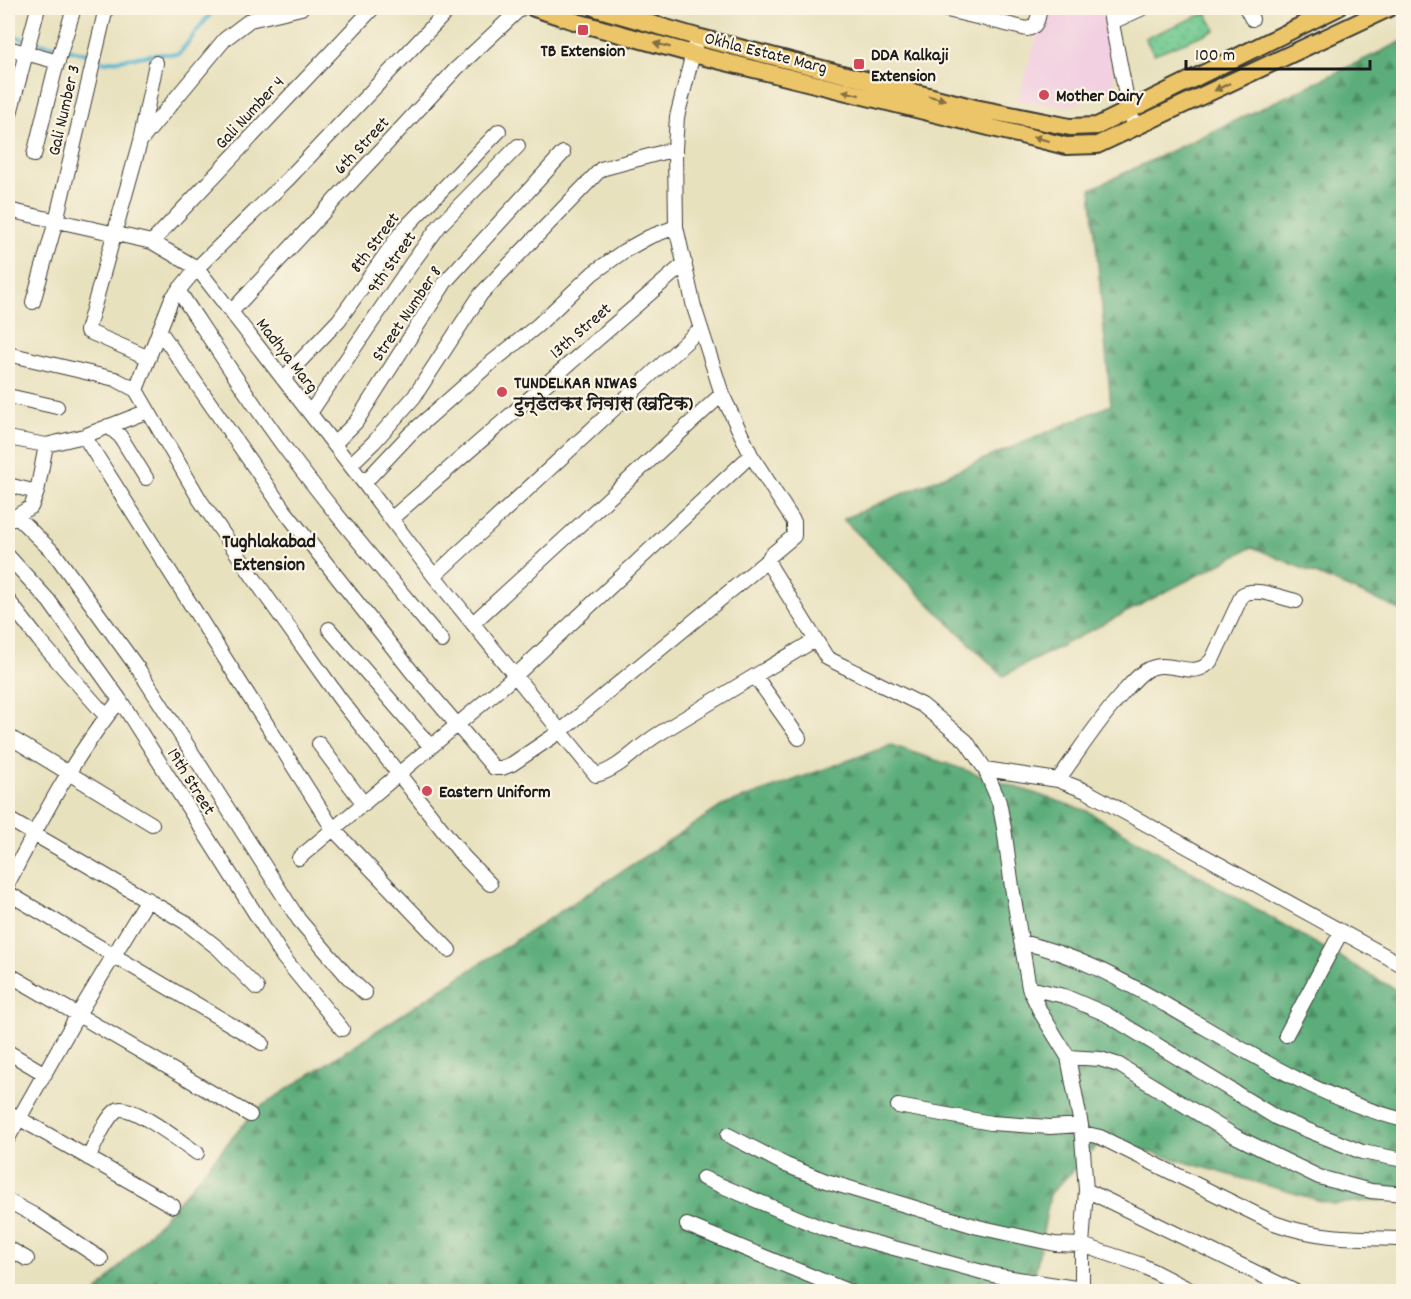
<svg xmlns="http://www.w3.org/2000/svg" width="1411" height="1299" font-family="Dekko,'Playpen Sans Deva',sans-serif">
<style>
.built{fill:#f2cfe1}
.forest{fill:url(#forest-firs);stroke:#3c644b;stroke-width:1.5}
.park{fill:url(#park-dots);stroke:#467256;stroke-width:1.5}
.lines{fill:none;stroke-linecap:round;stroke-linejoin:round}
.stream{stroke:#51b4d0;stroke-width:4}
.minor-casing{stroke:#3b3a34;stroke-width:16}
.major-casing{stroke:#3b3a34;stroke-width:20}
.minor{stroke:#fff;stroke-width:14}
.major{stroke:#edc569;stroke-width:16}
.oneway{fill:#847042}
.poi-dot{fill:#d1495b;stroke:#fcf5e5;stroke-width:2}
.labels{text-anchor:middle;stroke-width:4.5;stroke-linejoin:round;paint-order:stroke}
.poi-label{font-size:18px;font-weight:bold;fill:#1c1c1c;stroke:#fcf5e5;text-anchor:start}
.street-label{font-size:18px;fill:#1c1c1c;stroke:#fcf5e5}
.neighbourhood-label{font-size:20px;font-weight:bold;fill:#1c1c1c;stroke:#fcf5e5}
</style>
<defs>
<pattern id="forest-firs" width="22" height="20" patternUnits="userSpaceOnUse" patternTransform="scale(1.5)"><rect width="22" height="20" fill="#5cad7a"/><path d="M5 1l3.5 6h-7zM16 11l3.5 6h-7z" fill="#4b8c63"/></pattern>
<pattern id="park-dots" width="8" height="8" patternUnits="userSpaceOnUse" patternTransform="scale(1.5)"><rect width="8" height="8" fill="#71c990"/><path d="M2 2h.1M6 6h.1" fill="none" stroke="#61ac7c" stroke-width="1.8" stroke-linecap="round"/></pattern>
</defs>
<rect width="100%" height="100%" fill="#fcf5e5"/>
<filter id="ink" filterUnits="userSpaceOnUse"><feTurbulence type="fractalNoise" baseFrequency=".0167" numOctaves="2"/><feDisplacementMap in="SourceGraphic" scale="12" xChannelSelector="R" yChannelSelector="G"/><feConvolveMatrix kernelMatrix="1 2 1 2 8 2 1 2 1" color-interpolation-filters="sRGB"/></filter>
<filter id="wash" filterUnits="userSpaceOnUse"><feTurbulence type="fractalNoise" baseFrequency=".008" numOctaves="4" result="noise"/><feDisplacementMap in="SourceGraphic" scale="24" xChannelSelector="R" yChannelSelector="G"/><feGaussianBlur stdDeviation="1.35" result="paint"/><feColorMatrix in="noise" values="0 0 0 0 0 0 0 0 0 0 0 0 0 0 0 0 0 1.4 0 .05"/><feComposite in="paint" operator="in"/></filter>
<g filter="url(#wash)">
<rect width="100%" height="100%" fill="#e8e1be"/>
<path class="built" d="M1043 8H1101L1116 88 1071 106 1017 101 1037 37Z"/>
<path class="forest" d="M1403 41V611L1252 547 1003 676 843 519 1111 405 1091 189Z
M891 745 1087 811 1403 994V1198L1332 1204 1104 1139 1050 1194 1032 1291 97 1292 173 1207 257 1109 722 806Z"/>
<path class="park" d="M1206 13 1216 30 1154 54 1145 38Z"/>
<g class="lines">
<path class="stream" d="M8 35 91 55
M98 59 105 62 157 54H179L214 9 227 8"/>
</g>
</g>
<g filter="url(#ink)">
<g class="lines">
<g class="minor-casing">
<path id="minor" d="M939 8 1027 29C1038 27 1038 17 1040 8
M1109 8 1129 110 1135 126
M1246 8 1252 19
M1112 22 1143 8
M695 45 677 117 675 149 676 227 694 307 722 394 751 455 794 522V536L770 556 769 559 770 566 827 658 922 705 966 741 985 769 999 802 1004 828 1012 887 1029 988 1041 1013 1068 1057 1081 1125 1086 1190 1082 1245V1292
M8 48 58 62
M8 121 38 8
M142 139 225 39 250 20 301 8
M34 155 54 74 74 8
M8 210 152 242 197 268 364 483 434 576 596 775C620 769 636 748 657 735 709 703 763 671 815 640
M152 242 373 8
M178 290C215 346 251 403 291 456 339 520 391 580 442 641
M33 302 56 221 106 8
M231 312 456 69 521 8
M159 330 284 510 412 672 494 768H502L512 764 561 731 769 559
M8 354 115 379 136 390 200 500 267 597 340 699 463 856 490 884
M149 358 87 331 140 142 156 63
M283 379 339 320 402 231 499 131
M136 390 172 298 197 268 289 178 450 8
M8 396 57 407
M310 413 412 263 440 225 518 146
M108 426 120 436 146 478
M84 436 333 829 449 950
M8 438 46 445 84 436 148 411
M334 444 356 422 446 281 563 153
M350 465 374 442 414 397 481 294 601 169 675 149
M364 483 410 434 486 367 537 326 593 273 624 251 649 237 676 227
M8 485 37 492
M17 517 55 554 139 670 299 920 348 977 365 993
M391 519 685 263
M8 521 31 507 37 492 46 445
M8 556 49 601 120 700 283 957 342 1029
M434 576 700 329
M8 600 39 640 106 716
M473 623 722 394
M329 629 431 747
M755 676 799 738
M8 736 152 824
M319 744 364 804
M985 769 1058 780 1086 791 1404 966
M1058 780C1079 751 1098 721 1122 694 1129 686 1136 677 1145 671 1170 655 1194 685 1213 658L1242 595C1255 586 1281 598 1296 601
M8 819 185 922 219 949 257 988
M299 858 515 676 751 455
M8 883C41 820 74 755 120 700
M8 893 262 1043
M1021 942C1077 955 1116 977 1166 1005 1241 1048 1319 1099 1404 1120
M8 974 250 1115
M1029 988 1064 996 1106 1014 1277 1118 1362 1152 1404 1160
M1286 1035 1341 932
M8 1052 45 1074
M1068 1057 1100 1059 1119 1065 1235 1136 1319 1177 1371 1191 1404 1194
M898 1106 991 1123 1050 1127 1081 1125
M8 1112 173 1206
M1083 1133 1100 1137 1274 1223C1317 1239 1358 1238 1404 1239
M728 1135 786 1165 826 1181 978 1227 1055 1244 1082 1245 1139 1264 1194 1292
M8 1138 77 1016 148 899
M88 1158C95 1146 105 1118 117 1110 129 1102 184 1144 197 1153
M703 1178 824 1229 993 1275 1082 1289
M1086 1190 1296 1292
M8 1201 34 1215 101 1259
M687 1225 850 1292
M8 1248 27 1259"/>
</g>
<g class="major-casing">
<path id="major" d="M534 8 580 23 693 54 1066 146 1097 145 1389 8
M596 8 697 37 975 108 1070 127 1097 126 1337 8"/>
</g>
<use href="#minor" class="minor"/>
<use href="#major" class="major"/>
</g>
<defs><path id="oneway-solid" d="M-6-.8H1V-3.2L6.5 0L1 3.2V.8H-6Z" transform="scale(1.5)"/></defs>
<g class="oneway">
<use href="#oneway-solid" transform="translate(662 45) rotate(-165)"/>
<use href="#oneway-solid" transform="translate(1222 87) rotate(154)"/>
<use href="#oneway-solid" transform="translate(851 93) rotate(-166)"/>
<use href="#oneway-solid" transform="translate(937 98) rotate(14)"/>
<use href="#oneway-solid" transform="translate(1041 139) rotate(-166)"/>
</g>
</g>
<g class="poi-dot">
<rect x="577" y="24" width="12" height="12" rx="3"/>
<rect x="853" y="58" width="12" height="12" rx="3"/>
<circle cx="1044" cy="95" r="6"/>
<circle cx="502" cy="392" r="6"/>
<circle cx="427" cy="791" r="6"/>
</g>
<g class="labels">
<g class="poi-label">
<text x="583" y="56" text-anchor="middle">TB Extension</text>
<text x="871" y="60">DDA Kalkaji<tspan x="871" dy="21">Extension</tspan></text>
<text x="1056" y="101">Mother Dairy</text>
<text x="514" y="388">TUNDELKAR NIWAS<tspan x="514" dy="21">टुन्डेलकर निवास (खटिक)</tspan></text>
<text x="439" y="797">Eastern Uniform</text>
</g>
<g class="street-label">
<text transform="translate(766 52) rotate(14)" y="6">Okhla Estate Marg</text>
<text transform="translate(63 110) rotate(-77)" y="6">Gali Number 3</text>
<text transform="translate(249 112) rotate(-47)" y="6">Gali Number 4</text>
<text transform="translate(361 145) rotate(-47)" y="6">6th Street</text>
<text transform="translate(374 242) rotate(-53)" y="6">8th Street</text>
<text transform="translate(391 262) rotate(-55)" y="6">9th Street</text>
<text transform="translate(406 313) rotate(-56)" y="6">Street Number 8</text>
<text transform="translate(580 330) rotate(-41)" y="6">13th Street</text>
<text transform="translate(288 355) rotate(52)" y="6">Madhya Marg</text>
<text transform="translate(192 781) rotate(58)" y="6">19th Street</text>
</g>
<g class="neighbourhood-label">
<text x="269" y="547">Tughlakabad<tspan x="269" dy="23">Extension</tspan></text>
</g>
</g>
<rect width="1411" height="1299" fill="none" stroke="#fcf5e5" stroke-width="30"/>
<path d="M1186 60v9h184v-9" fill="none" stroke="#1c1c1c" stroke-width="3"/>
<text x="1195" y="60" font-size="18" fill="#1c1c1c" stroke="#fcf5e5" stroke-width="4.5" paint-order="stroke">100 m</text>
</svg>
